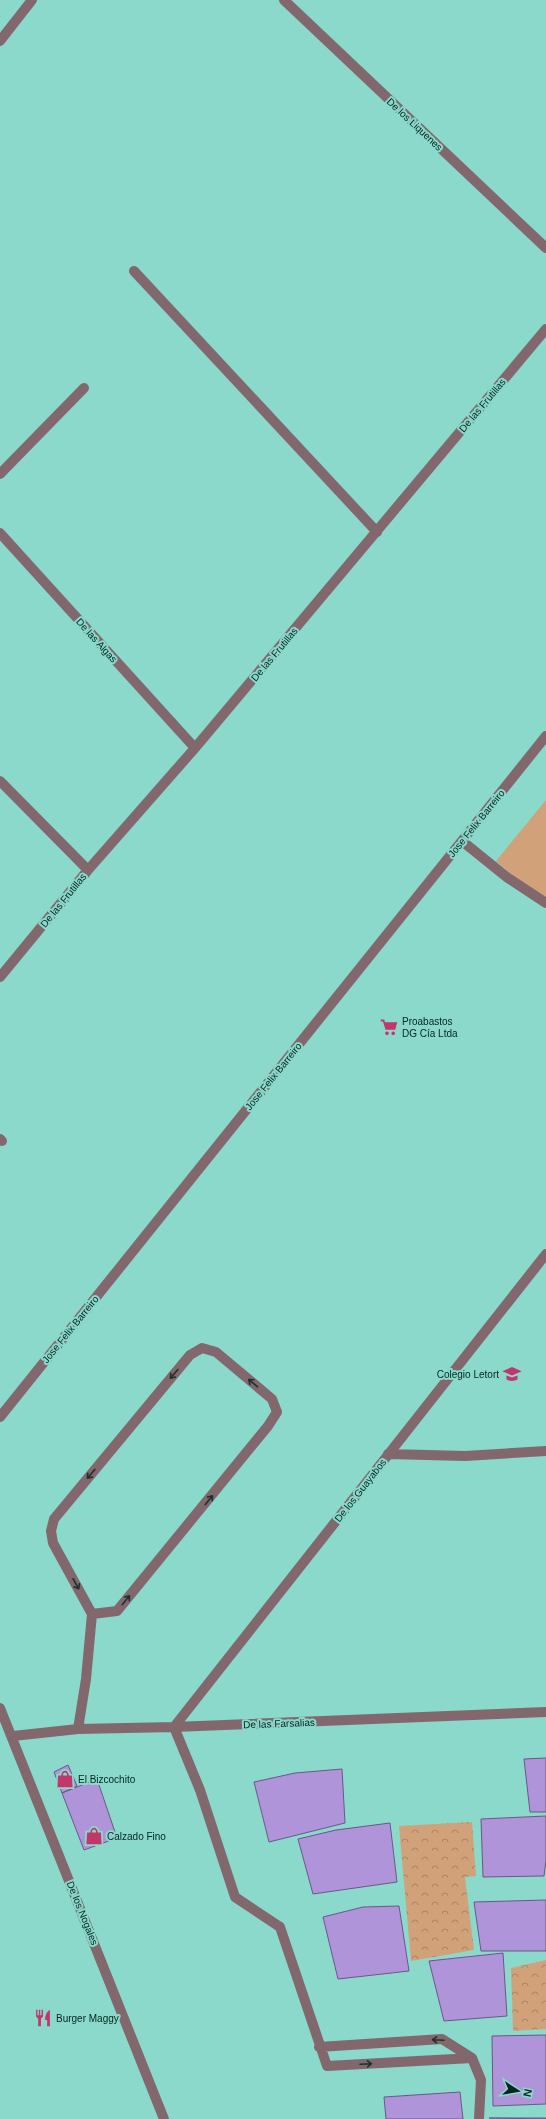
<svg xmlns="http://www.w3.org/2000/svg" width="546" height="2119" font-family="Arial,sans-serif">
<style>
.green{fill:#d1a27a}
.forest{fill:url(#forest-crowns)}
.building{fill:#af94da;stroke:#6b5789}
.lines{fill:none;stroke-linecap:round;stroke-linejoin:round}
.minor{stroke:#82676d;stroke-width:10}
.oneway{stroke:#1c322f}
.labels{text-anchor:middle;stroke-width:4;stroke-linejoin:round;paint-order:stroke}
.street-label{font-size:10px;fill:#032520;stroke:#8ad9ca}
.poi-label{font-size:10px;fill:#032520;stroke:#8ad9ca;text-anchor:start}
</style>
<defs>
<pattern id="forest-crowns" width="20" height="18" patternUnits="userSpaceOnUse"><rect width="20" height="18" fill="#d1a27a"/><path d="M2 6a3 3 0 1 1 6 0M12 15a3 3 0 1 1 6 0" fill="none" stroke="#a78464"/></pattern>
</defs>
<rect width="100%" height="100%" fill="#8ad9ca"/>
<path class="green" d="M546 800V904L496 861Z"/>
<path class="forest" d="M472 1822 476 1876 465 1877 474 1950 411 1961 399 1826Z
M546 1960V2029L513 2031 511 1968Z"/>
<path class="building" d="M546 1758V1812H530L524 1759Z
M68 1765 77 1786 62 1793 54 1772Z
M342 1769 345 1823 269 1842 254 1782 295 1773Z
M97 1779 117 1838 84 1850 62 1793Z
M546 1816V1860L544 1876 483 1877 481 1819Z
M390 1823 397 1882 313 1894 298 1839 336 1830Z
M546 1900V1951H481L474 1902Z
M399 1906 409 1971 338 1979 323 1917 363 1907Z
M503 1953 507 2016 444 2021 429 1961Z
M546 2035V2104L493 2106 492 2036Z
M460 2092 463 2119H386L384 2097Z
M489 2118H546V2119Z"/>
<g class="lines">
<path class="minor" d="M284 0 546 248
M0 41 32 0
M134 271 377 532
M0 474 84 388
M0 533 195 748
M0 781 88 870
M462 841 508 878 546 903
M0 977 88 870 195 748 546 329
M0 1139 2 1141
M0 1417 546 736
M388 1454 465 1456 546 1451
M0 1708 164 2119
M78 1729 86 1679 92 1614 53 1543 51 1531 54 1519 190 1355 202 1348 216 1352 272 1399 277 1412 268 1426 117 1611 92 1614
M13 1736 78 1729 174 1727 546 1712
M319 2047 442 2039 472 2058 481 2080 479 2119
M472 2058 327 2066 280 1927 235 1897 200 1790 174 1727 546 1254"/>
</g>
<defs><path id="oneway-shaft" d="M-6 0H5M1.5-3L5.5 0L1.5 3" fill="none" stroke-width="1.6" stroke-linecap="round" stroke-linejoin="round"/></defs>
<g class="oneway">
<use href="#oneway-shaft" transform="translate(174 1374) rotate(130)"/>
<use href="#oneway-shaft" transform="translate(253 1383) rotate(-140)"/>
<use href="#oneway-shaft" transform="translate(91 1474) rotate(130)"/>
<use href="#oneway-shaft" transform="translate(209 1500) rotate(-51)"/>
<use href="#oneway-shaft" transform="translate(76 1584) rotate(61)"/>
<use href="#oneway-shaft" transform="translate(126 1600) rotate(-51)"/>
<use href="#oneway-shaft" transform="translate(438 2040) rotate(-177)"/>
<use href="#oneway-shaft" transform="translate(366 2064) rotate(-3)"/>
</g>
<defs>
<g id="supermarket-bare" transform="scale(1.38)"><path d="M-6-5.5h2.5l.6 2H6L4.5 2H-2.5L-4.4-4H-6ZM-1.5 3.2a1.3 1.3 0 1 0 .1 0ZM3 3.2a1.3 1.3 0 1 0 .1 0Z" fill="#c2366c" stroke="#8ad9ca" stroke-width="2.5" paint-order="stroke"/></g>
<g id="school-bare" transform="scale(1.38)"><path d="M0-5L7-2L0 1L-7-2ZM-4 1L0 2.5L4 1V4Q0 6-4 4Z" fill="#c2366c" stroke="#8ad9ca" stroke-width="2.5" paint-order="stroke"/></g>
<g id="shop-bare" transform="scale(1.38)"><path d="M-5-2.5h2.3a2.7 3.5 0 0 1 5.4 0H5L5.5 6h-11ZM-1.5-2.5h3a1.5 2.3 0 0 0-3 0Z" fill="#c2366c" stroke="#8ad9ca" stroke-width="2.5" paint-order="stroke"/></g>
<g id="restaurant-bare" transform="scale(1.38)"><path d="M-5-6h1v4h1v-4h1v4h1v-4h1v5L-1.5 .5V6h-2V.5L-5-1ZM5-6V6H3V1.5H1.5Q1.5-4 5-6Z" fill="#c2366c" stroke="#8ad9ca" stroke-width="2.5" paint-order="stroke"/></g>
</defs>
<g fill-rule="evenodd">
<use href="#supermarket-bare" x="389" y="1027"/>
<use href="#school-bare" x="512" y="1374"/>
<use href="#shop-bare" x="65" y="1779"/>
<use href="#shop-bare" x="94" y="1836"/>
<use href="#restaurant-bare" x="43" y="2018"/>
</g>
<g class="labels">
<g class="street-label">
<text transform="translate(415 124) rotate(43)" y="4">De los Liquenes</text>
<text transform="translate(482 405) rotate(-50)" y="4">De las Frutillas</text>
<text transform="translate(97 640) rotate(48)" y="4">De las Algas</text>
<text transform="translate(274 654) rotate(-50)" y="4">De las Frutillas</text>
<text transform="translate(476 823) rotate(-51)" y="4">Jose Felix Barreiro</text>
<text transform="translate(63 900) rotate(-51)" y="4">De las Frutillas</text>
<text transform="translate(273 1076) rotate(-51)" y="4">Jose Felix Barreiro</text>
<text transform="translate(70 1329) rotate(-51)" y="4">Jose Felix Barreiro</text>
<text transform="translate(360 1490) rotate(-52)" y="4">De los Guayabos</text>
<text transform="translate(279 1723) rotate(-2)" y="4">De las Farsalias</text>
<text transform="translate(83 1913) rotate(68)" y="4">De los Nogales</text>
</g>
<g class="poi-label">
<text x="402" y="1025">Proabastos<tspan x="402" dy="12">DG Cía Ltda</tspan></text>
<text x="499" y="1378" text-anchor="end">Colegio Letort</text>
<text x="78" y="1783">El Bizcochito</text>
<text x="107" y="1840">Calzado Fino</text>
<text x="56" y="2022">Burger Maggy</text>
</g>
</g>
<g transform="translate(518 2091) rotate(102)" stroke="#8ad9ca" stroke-width="3" paint-order="stroke">
<path d="M0-3L7 15L0 10L-7 15Z" fill="#032520"/>
<text y="-6" font-size="11" font-weight="bold" text-anchor="middle" fill="#032520">N</text>
</g>
</svg>
